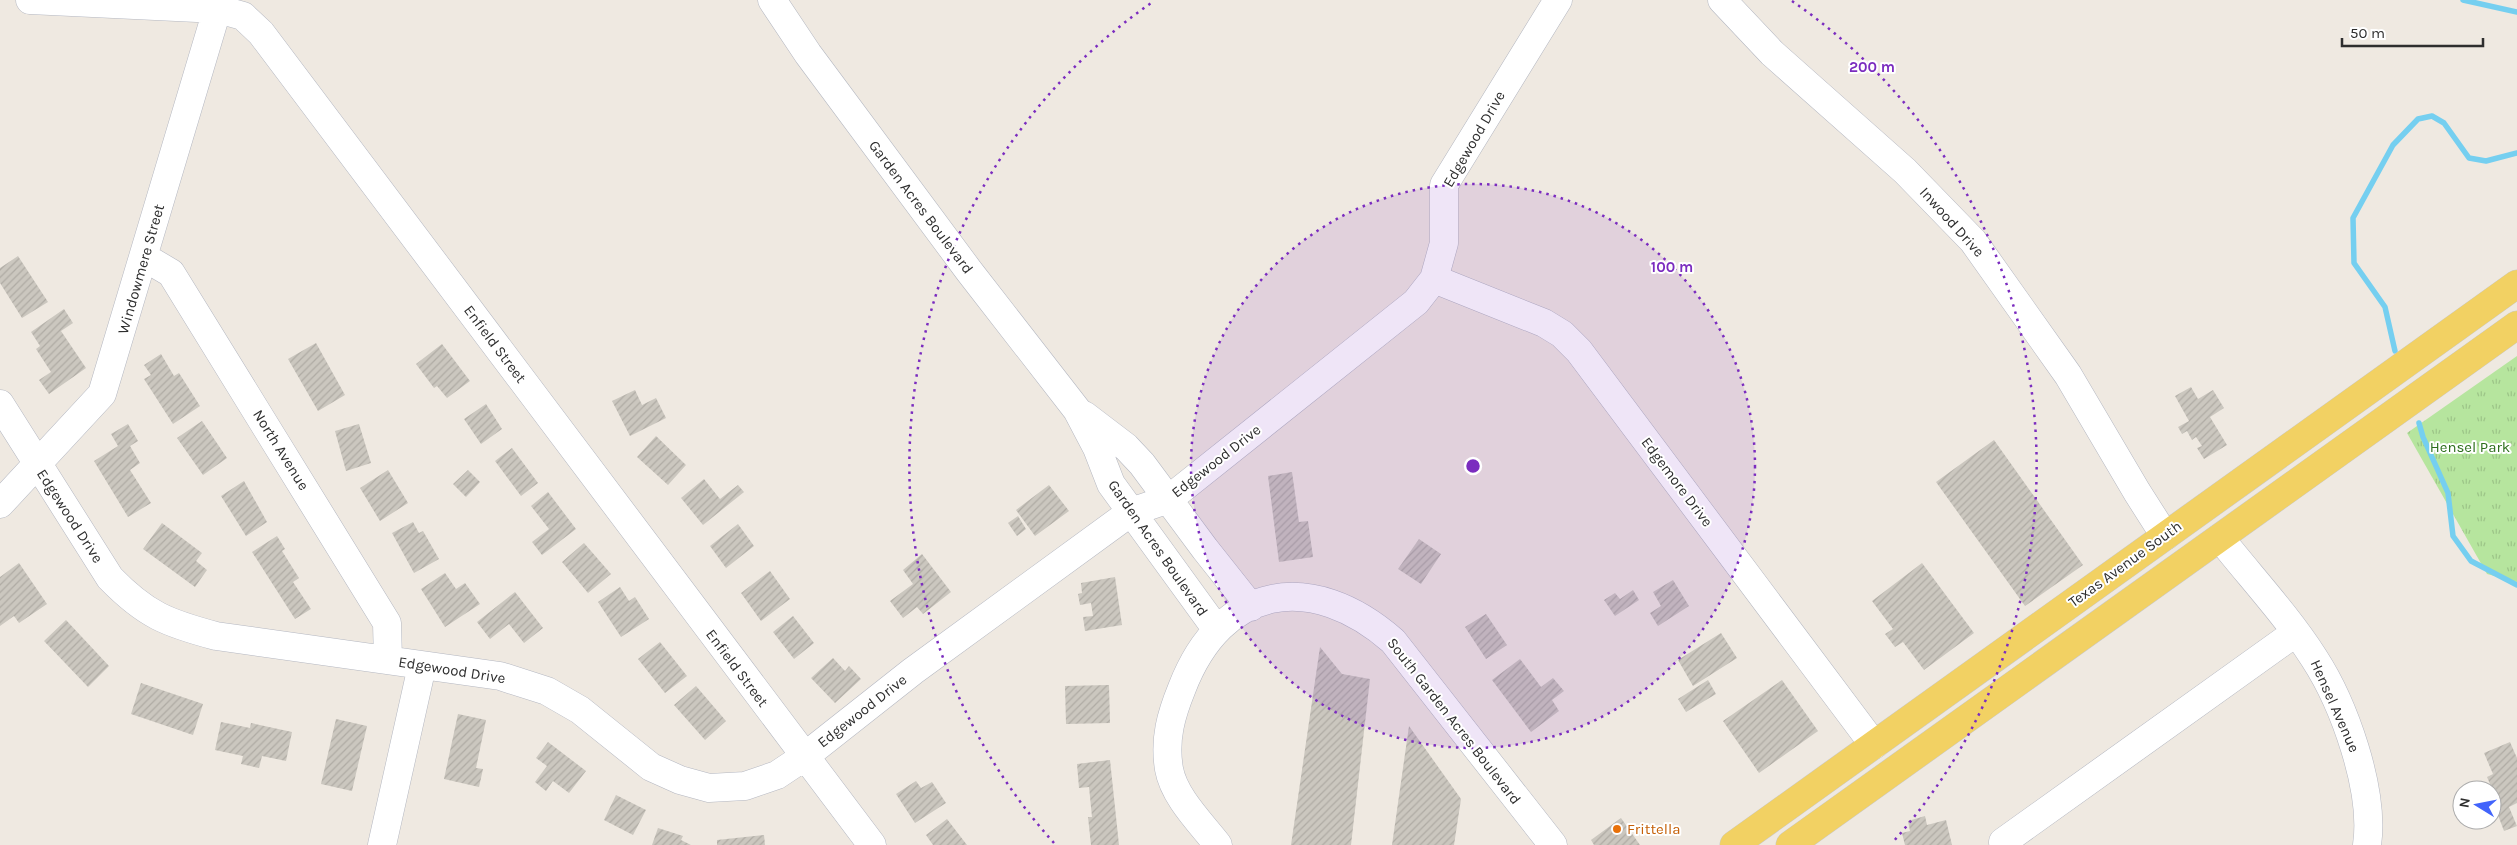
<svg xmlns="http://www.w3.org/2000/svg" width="2517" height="845" font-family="Karla,sans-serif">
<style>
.park{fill:url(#park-tufts)}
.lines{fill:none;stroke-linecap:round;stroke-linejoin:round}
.stream{stroke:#75cff0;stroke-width:5.5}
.building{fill:url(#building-hatch)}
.minor-casing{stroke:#b4b7c1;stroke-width:29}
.major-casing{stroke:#c9c9c9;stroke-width:29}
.minor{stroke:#fff;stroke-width:28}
.major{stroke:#f2d163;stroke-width:28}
.ring{fill:none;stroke:#7b2cbf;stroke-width:2.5;stroke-dasharray:2.5 5}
.food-dot{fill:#e8710a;stroke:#fff;stroke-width:2}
.labels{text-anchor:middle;stroke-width:4;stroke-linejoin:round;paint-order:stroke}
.street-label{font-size:15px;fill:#2e2e2e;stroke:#fff}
.park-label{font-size:15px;fill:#2c6e1b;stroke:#fff}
.food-label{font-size:15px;fill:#c56008;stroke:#fff;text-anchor:start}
.centre{fill:#7b2cbf;stroke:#fff;stroke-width:2.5}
.ring-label{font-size:15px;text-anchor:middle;font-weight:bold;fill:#7b2cbf;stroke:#fff;stroke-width:4;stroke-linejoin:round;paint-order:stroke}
</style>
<defs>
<pattern id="park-tufts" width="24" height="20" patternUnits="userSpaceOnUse" patternTransform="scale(1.25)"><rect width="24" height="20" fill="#b6e59e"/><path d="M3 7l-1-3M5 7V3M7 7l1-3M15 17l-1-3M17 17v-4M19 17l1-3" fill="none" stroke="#9dc588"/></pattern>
<pattern id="building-hatch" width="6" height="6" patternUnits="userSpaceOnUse" patternTransform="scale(1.25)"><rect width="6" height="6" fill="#cbc7bf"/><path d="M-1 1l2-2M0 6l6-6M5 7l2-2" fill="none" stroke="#afaba4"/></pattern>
</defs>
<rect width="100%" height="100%" fill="#efe9e1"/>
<path class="park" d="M2517 356V582L2487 574 2407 433Z"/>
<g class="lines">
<path class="stream" d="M2463 0 2517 12
M2395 351 2385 307 2354 263 2353 218 2393 145 2418 119 2432 116 2444 123 2469 158 2486 161 2517 153
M2419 423 2423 437 2448 493 2453 536 2471 561 2517 585"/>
</g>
<path class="building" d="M18 256 48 302 22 318 0 283V268Z
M64 309 73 323 61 331 86 368 49 394 39 380 51 372 36 349 40 346 31 332Z
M316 343 345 395 318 411 288 359Z
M442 344 470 381 447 398 437 386 434 388 416 364Z
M161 354 174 376 179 373 200 406 173 424 144 379 151 375 144 365Z
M2191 387 2198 399 2213 390 2224 408 2210 417 2227 445 2204 459 2197 448 2202 446 2196 437 2192 440 2187 431 2182 434 2178 427 2189 421 2175 396Z
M635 390 642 405 656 398 666 418 630 436 612 401Z
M486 404 502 429 481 444 464 419Z
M202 421 227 458 203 475 177 438Z
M128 424 138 441 130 446 140 463 130 470 151 503 128 517 94 461 118 446 111 434Z
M359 424 371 463 346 471 335 431Z
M656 436 686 465 668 485 637 457Z
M1994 440 2083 565 2025 606 1936 482Z
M512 448 538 483 521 496 495 461Z
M388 470 408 503 380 521 360 488Z
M468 470 480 482 466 497 453 484Z
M1292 472 1299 522 1308 521 1313 557 1279 562 1268 476Z
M704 479 720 499 738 485 744 492 703 525 681 498Z
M244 481 267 522 246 536 221 496Z
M1049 485 1069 511 1035 536 1016 510Z
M548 492 576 529 542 555 532 542 549 529 531 506Z
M1018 516 1026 529 1017 536 1008 523Z
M413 522 419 533 423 531 439 559 414 573 392 533Z
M162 523 202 553 196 561 207 570 195 587 143 549Z
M738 524 754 546 726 568 710 546Z
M277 536 285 549 282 551 299 578 293 582 311 609 295 619 252 552Z
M1419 539 1441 554 1421 584 1398 569Z
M584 543 611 574 588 593 562 562Z
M922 554 951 592 923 614 917 607 903 618 890 601 913 584 903 570Z
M19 563 47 604 19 623 14 616 0 626V577Z
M1922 563 1974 633 1924 670 1903 642 1895 647 1885 634 1893 629 1872 601Z
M770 571 790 599 761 621 741 593Z
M445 573 456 589 465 583 480 604 445 627 421 589Z
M1115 577 1122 625 1085 631 1083 617 1093 616 1091 603 1080 605 1078 594 1082 593 1081 583Z
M1673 580 1689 606 1658 626 1650 613 1661 606 1653 592Z
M620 587 629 601 635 597 649 619 621 637 598 602Z
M1633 590 1639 600 1615 616 1604 600 1615 593 1620 599Z
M515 592 543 628 524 643 509 624 490 639 477 622Z
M1486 614 1507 645 1486 659 1465 627Z
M793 616 814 643 794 659 773 632Z
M66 620 109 666 88 687 44 641Z
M1721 633 1737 658 1693 686 1678 660Z
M660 642 687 676 665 693 638 659Z
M1320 647 1342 674 1370 679 1351 845H1291Z
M833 658 845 671 849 666 861 679 835 703 811 678Z
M1520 659 1541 687 1553 678 1564 691 1552 700 1559 711 1531 732 1492 680Z
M1708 680 1716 694 1686 712 1678 699Z
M1782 680 1818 731 1759 773 1723 721Z
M141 683 203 704 193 735 131 714Z
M1109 685 1110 723 1066 724 1065 686Z
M696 686 726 721 705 740 674 705Z
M458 714 486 720 476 768 483 769 479 787 444 779Z
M336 719 367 726 352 791 321 784Z
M221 722 250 728 251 723 292 732 286 761 262 756 259 768 241 764 243 756 215 750Z
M1409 726 1461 799 1454 845H1392Z
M548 742 586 771 569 793 553 781 546 791 535 782 547 766 536 758Z
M2510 742 2517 758V803L2509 807 2517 826 2504 831 2496 810 2500 808 2487 777 2493 774 2484 753Z
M1110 760 1119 845H1091L1088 817H1092L1089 787 1079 788 1077 764Z
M916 781 921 788 932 782 946 803 915 823 896 794Z
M616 795 646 810 633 835 604 820Z
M1925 816 1927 825 1946 820 1952 845H1905L1902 833 1910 831 1908 821Z
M1621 818 1640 845H1594L1591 840Z
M947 819 967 845H933L926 835Z
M658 828 683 836 681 840 691 845H652Z
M764 835 765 845H717V840Z"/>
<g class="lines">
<g class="minor-casing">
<path id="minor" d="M30 0 218 9 243 16 261 33 872 845
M772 0 808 54 969 271 1077 410 1097 448 1111 484 1217 630
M1722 0 1772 53 1905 171 1973 241 2068 375 2137 492 2165 536
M144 257 171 273 387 623 388 660
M1434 279 1544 323 1562 334 1579 351 1874 745
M0 404 110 578C146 615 167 623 216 636L500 676 547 691 580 710 651 767 680 780 709 788 745 786 777 775 804 757 913 671 1131 512 1169 499 1416 302 1434 279 1444 243V185L1558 0
M1084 415 1126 447 1142 464 1205 549 1251 607
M0 504 102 394 220 0
M2220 538C2250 576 2288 617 2314 658 2344 704 2375 790 2367 845
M2003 842 2295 633
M382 845 422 666
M1218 845C1201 823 1174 797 1169 769 1164 739 1171 715 1182 688 1222 584 1312 570 1393 641L1553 845"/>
</g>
<g class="major-casing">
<path id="major" d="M1734 845 2517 284
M1790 845 2517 325"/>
</g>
<use href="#minor" class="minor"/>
<use href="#major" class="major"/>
</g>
<circle cx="1473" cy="466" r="282" fill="#7b2cbf" fill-opacity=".12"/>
<g class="ring">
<circle cx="1473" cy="466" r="282"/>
<path d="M1054 843A564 564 0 0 1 1154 1M1792 1A564 564 0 0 1 1892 843"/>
</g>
<circle class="food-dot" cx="1617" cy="829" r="5"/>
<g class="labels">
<g class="street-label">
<text transform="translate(1474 139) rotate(-60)" y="5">Edgewood Drive</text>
<text transform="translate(921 207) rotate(53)" y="5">Garden Acres Boulevard</text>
<text transform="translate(1952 222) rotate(48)" y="5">Inwood Drive</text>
<text transform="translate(141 269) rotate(-74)" y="5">Windowmere Street</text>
<text transform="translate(495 344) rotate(53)" y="5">Enfield Street</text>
<text transform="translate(281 450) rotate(58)" y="5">North Avenue</text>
<text transform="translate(1216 461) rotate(-38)" y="5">Edgewood Drive</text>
<text transform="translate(1677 482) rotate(53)" y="5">Edgemore Drive</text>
<text transform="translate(70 516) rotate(57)" y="5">Edgewood Drive</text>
<text transform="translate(1158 548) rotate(55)" y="5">Garden Acres Boulevard</text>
<text transform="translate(2125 564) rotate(-36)" y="5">Texas Avenue South</text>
<text transform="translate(737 668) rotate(53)" y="5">Enfield Street</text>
<text transform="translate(452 670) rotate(9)" y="5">Edgewood Drive</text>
<text transform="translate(2335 706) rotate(66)" y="5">Hensel Avenue</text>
<text transform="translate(862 711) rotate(-38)" y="5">Edgewood Drive</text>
<text transform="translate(1454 721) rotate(52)" y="5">South Garden Acres Boulevard</text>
</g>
<g class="park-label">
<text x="2470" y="452">Hensel Park</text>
</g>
<g class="food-label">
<text x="1627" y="834">Frittella</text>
</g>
</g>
<circle cx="1473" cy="466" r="8" class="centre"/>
<g class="ring-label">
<text x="1872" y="72">200 m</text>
<text x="1672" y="272">100 m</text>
</g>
<g transform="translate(2477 805) rotate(280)"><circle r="24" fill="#ffffff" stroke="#ababab"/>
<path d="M0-4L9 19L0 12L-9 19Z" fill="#4264fb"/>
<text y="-8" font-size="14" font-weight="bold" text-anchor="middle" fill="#2e2e2e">N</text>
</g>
<path d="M2342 38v8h141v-8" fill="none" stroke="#2e2e2e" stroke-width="2.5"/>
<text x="2350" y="38" font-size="15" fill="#2e2e2e" stroke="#ffffff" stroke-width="4" paint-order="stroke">50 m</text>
</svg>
